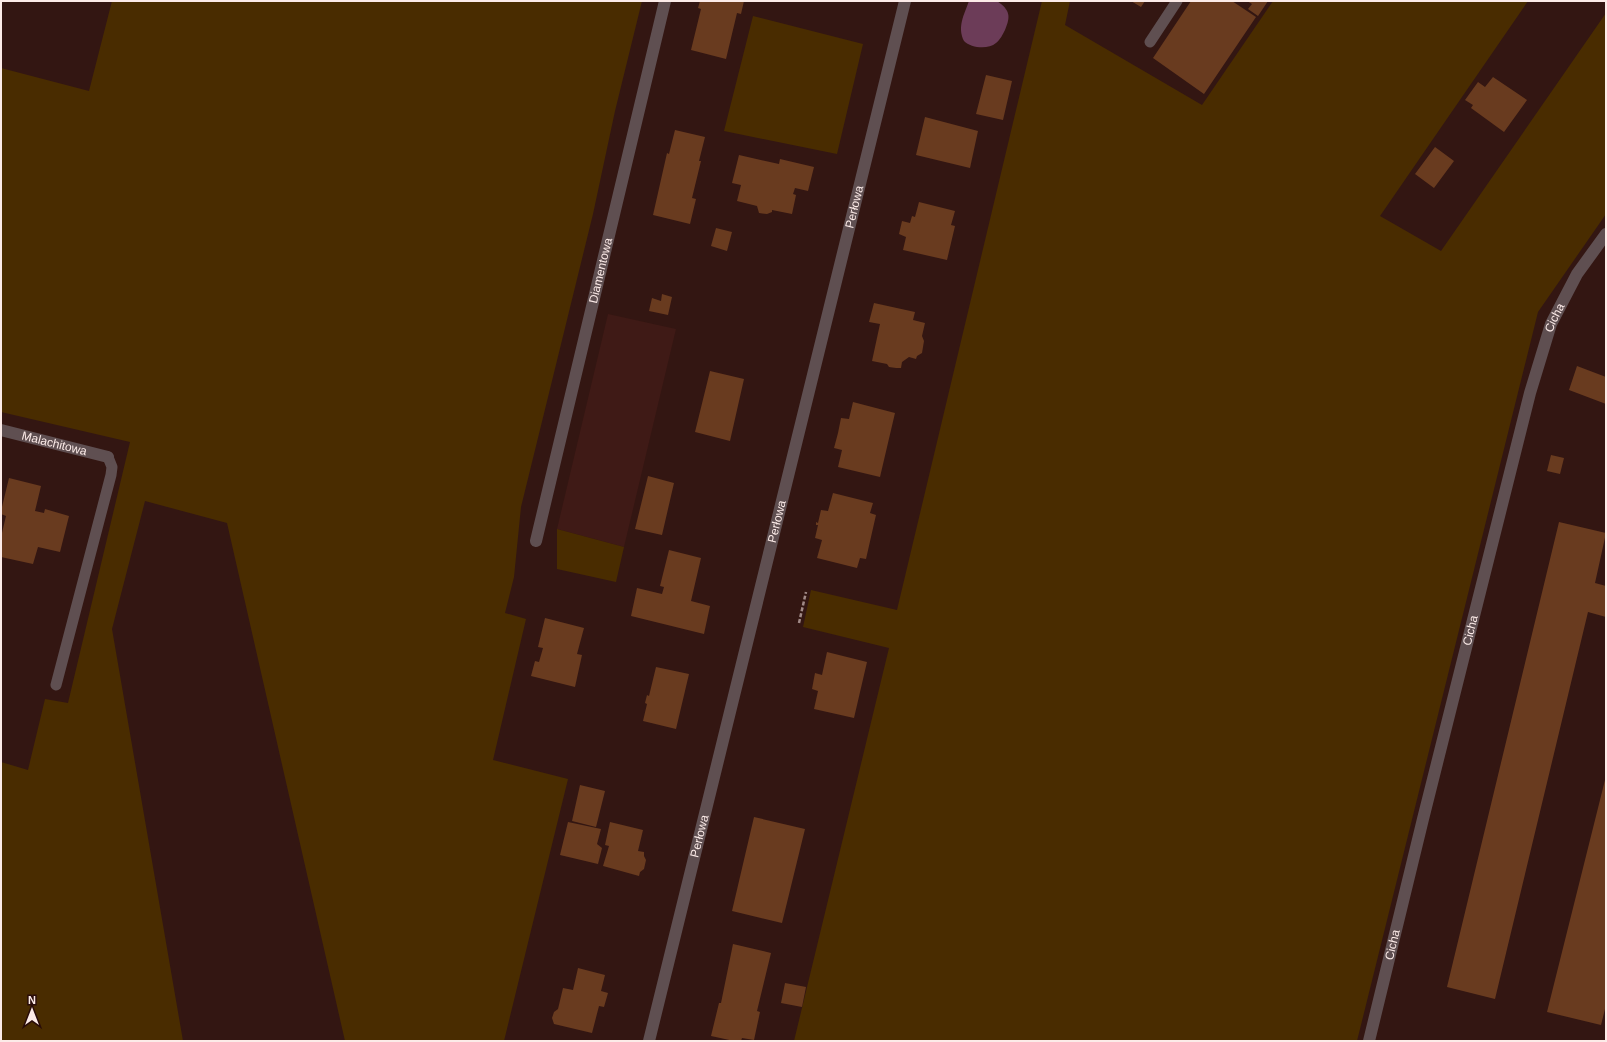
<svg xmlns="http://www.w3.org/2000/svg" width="1607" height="1042" font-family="Arial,sans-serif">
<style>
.built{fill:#3f1a16}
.green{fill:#492c00}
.water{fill:#6c3c58}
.building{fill:#693b1f}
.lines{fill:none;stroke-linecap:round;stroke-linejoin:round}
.path{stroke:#a18a87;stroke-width:2.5;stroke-dasharray:4 2;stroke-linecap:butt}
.lane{stroke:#5f4f51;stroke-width:11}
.street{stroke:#5f4f51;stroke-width:12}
.labels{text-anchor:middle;stroke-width:3;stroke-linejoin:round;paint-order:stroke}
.street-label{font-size:12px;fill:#fcebe8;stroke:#290c09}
</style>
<rect width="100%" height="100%" fill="#331612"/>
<path class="built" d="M608 314 676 329 624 547 557 529Z"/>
<path class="green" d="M112 1H642L615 111 593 214 521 507 514 577 505 613 526 619 493 760 568 779 504 1041H345L227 523 145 501 112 629 183 1041H1V762L28 770 45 699 68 703 130 442 1 412V68L89 91Z
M1042 1H1070L1065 25 1202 105 1273 1H1528L1380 216 1441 251 1606 13V214L1538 312 1357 1041H794L889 648 803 627 811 590 897 610Z
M753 16 863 44 837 154 724 131Z
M557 529 624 547 616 582 557 569Z"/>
<path class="water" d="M969 1H997C1010 10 1011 16 1005 30 1003 34 1000 40 996 43 988 50 971 48 964 41 957 27 964 15 969 1Z"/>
<path class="building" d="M700 1H744L741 14 737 13 726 59 691 50 701 9 698 8Z
M1131 1H1145L1141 7Z
M1191 1H1232L1256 17 1204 94 1153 58Z
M1247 1H1268L1258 16 1248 9 1252 4Z
M986 75 1012 81 1003 120 976 114Z
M1493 77 1527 100 1504 132 1471 108 1473 105 1465 100 1478 82 1485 87Z
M925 117 978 131 970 168 916 155Z
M675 130 705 137 699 161H701L692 198 696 199 690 224 653 215 667 153 669 154Z
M1435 147 1454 161 1434 188 1415 174Z
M739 155 779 164 780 159 814 167 808 191 795 188 793 194 796 195 792 214 772 210V212L767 214 759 213 757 206 737 201 741 185 732 183Z
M919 202 955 211 951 225 955 226 947 260 903 250 906 237 899 234 902 221 910 223 912 216 915 217Z
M716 228 732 232 727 251 711 246Z
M662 294 672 297 668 315 649 311 652 298 661 301Z
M874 303 915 312 913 320 925 323 922 336 924 341 922 353 917 356 916 359 909 357 902 362 901 368H896L889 367 887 364 872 361 880 324 869 322Z
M1577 366 1606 377V404L1569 390Z
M710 371 744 379 730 441 695 432Z
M853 402 895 413 880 477 838 467 842 450 834 448 838 433 841 418 849 419Z
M1551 455 1564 458 1560 474 1547 471Z
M648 476 674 483 662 535 635 529Z
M9 478 41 486 35 511 44 513 45 509 69 516 60 552 38 547 33 564 1 557V537L6 516 1 514V511Z
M833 493 873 503 870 513 876 515 866 559 860 558 857 568 817 558 822 540 815 538 818 525H816V522L818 523 821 510 828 511Z
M1559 522 1606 533 1595 583 1606 586V617L1588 612 1495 999 1447 987Z
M669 550 701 558 691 601 710 606 704 634 631 616 637 588 662 594 664 587 660 586Z
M545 618 584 628 577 654 582 655 575 687 531 676 535 661 539 662 543 648 538 647Z
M827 652 867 662 854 718 814 709 818 691 812 689 815 673 822 675Z
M656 667 689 674 676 729 643 721 647 704 645 703 647 695 649 696Z
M1606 776V1005L1601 1025 1547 1012Z
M580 785 605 791 596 827 572 821Z
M754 817 805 829 782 923 732 911Z
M568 822 601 829 597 844 602 848 598 864 560 855Z
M610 822 643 830 638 851 644 852V856L646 860 644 869 640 872 639 876 603 866 609 846 605 845Z
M733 944 771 953 757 1011 760 1012 754 1040 742 1038 741 1041H734L711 1036 719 1003H721Z
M578 968 605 975 601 991 608 993 604 1007 599 1006 592 1033 554 1024 552 1018 554 1012 558 1009 563 988 573 990Z
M785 983 806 987 802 1007 781 1003Z"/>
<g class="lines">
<path class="path" d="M799 623 806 592"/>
<path class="lane" d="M1150 42 1177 1
M56 685 111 475 112 467 108 457"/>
<g class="street">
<path id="s1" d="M1 430 108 457"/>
<path id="s2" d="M536 541 665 1"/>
<path id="s3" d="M649 1041 905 1"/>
<path id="s4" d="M1369 1041 1423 819 1530 393 1551 324 1577 274 1606 234"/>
</g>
</g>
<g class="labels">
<g class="street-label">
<text dy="4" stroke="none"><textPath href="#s3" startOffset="859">Perłowa</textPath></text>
<text dy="4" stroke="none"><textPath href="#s2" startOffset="278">Diamentowa</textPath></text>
<text dy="4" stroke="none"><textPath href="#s4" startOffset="747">Cicha</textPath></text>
<text dy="4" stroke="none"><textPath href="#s1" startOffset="55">Malachitowa</textPath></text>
<text dy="4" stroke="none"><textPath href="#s3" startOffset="535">Perłowa</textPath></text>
<text dy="4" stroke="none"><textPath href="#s4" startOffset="423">Cicha</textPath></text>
<text dy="4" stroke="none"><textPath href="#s3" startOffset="211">Perłowa</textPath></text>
<text dy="4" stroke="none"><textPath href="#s4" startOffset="99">Cicha</textPath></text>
</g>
</g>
<rect width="1607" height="1042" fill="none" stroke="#fcebe8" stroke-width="4"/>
<g transform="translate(32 1010)" stroke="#290c09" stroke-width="3" paint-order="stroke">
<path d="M0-3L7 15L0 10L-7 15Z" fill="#fcebe8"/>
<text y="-6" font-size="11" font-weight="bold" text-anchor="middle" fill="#fcebe8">N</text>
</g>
</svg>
